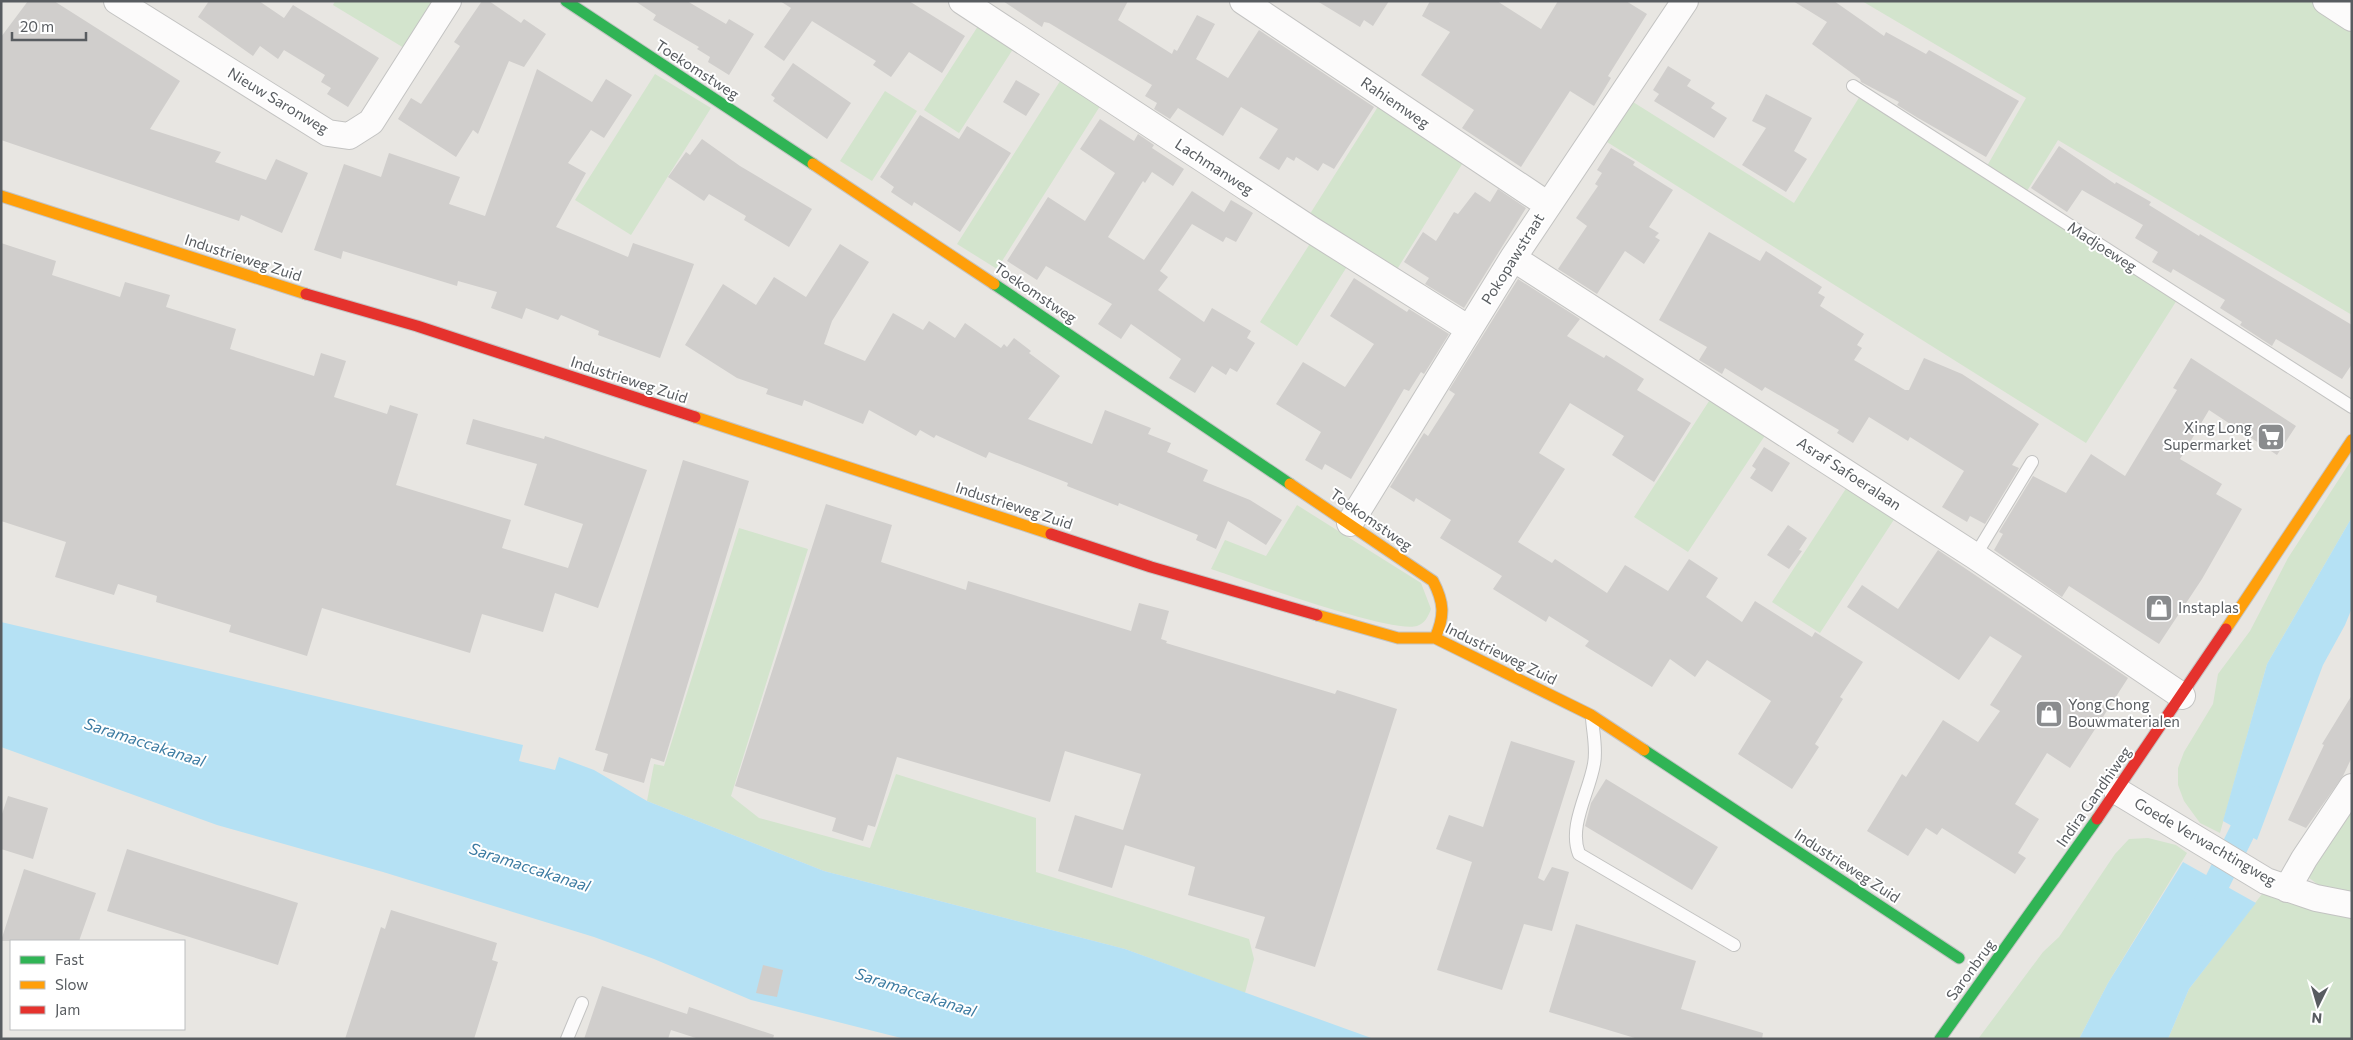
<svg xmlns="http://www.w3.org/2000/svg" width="2353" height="1040" font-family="Commissioner,sans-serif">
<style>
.green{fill:#d3e4cd}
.water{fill:#b5e1f4}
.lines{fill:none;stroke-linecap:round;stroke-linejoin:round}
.canal{stroke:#b5e1f4;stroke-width:26}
.building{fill:#d0cecc}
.lane-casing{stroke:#c3c3c2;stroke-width:14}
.street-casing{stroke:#c3c3c2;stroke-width:28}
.fast-casing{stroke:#c4c4c4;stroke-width:13}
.slow-casing{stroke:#c4c4c4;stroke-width:13}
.jam-casing{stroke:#c4c4c4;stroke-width:13}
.lane{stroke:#fcfbfb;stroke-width:12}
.street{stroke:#fcfbfb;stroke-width:26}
.fast{stroke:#30b455;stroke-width:11}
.slow{stroke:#ff9f0a;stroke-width:11}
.jam{stroke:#e5322d;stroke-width:11}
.labels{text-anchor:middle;stroke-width:4;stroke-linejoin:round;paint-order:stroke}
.street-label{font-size:15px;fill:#585c60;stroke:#fff}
.poi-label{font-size:15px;fill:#585c60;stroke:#fff;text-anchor:start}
.water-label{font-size:16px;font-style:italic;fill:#3c7ba2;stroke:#fff}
</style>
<rect width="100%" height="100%" fill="#e8e6e2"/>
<path class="green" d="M335 1H440L409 51 333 5Z
M1862 1H2314L2352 27V315L2058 140 2027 191 1987 166 2026 98Z
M980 23 1015 46 959 133 924 110Z
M655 74 711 108 631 235 575 200Z
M1062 78 1102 103 997 269 957 244Z
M885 91 917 111 872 181 840 161Z
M1860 96 2177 300 2086 443 1607 142 1633 102 1794 203Z
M1379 105 1464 161 1396 271 1308 217Z
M1311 242 1348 265 1297 346 1260 322Z
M1711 398 1766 434 1688 552 1634 517Z
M2352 459V517L2267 664 2220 833 2200 823 2184 801 2178 785V768L2184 752 2213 704 2218 674 2250 631 2288 558Z
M1847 487 1895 518 1820 633 1772 602Z
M1297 505 1421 583 1431 609C1428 617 1425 623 1417 626 1391 634 1244 580 1211 569L1225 540 1266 556Z
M739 528 808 549 731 796 759 818 870 848 896 774 1036 818V872L1249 939 1254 959 1245 993 1125 949 824 871 647 801 654 764 664 766Z
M2352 800V896L2324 889 2305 875Z
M2148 838 2176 845 2187 853 2108 983 2079 1039H1978L2043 952 2059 937 2115 854 2129 839Z
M2262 894 2352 916V1039H2168L2189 989Z"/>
<path class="water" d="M2352 517V608L2345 625 2323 665 2257 840 2223 821 2267 664Z
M1 622 523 745 519 761 555 770 559 757 594 770 647 801 824 871 1125 949 1374 1039H905L751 1000 654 959 594 937 383 872 217 825 1 747Z
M2183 862 2256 903 2189 989 2168 1039H2079L2108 983Z"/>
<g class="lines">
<path class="canal" d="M2202 913 2242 832 2255 799"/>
</g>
<path class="building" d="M28 1H54L180 81 150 129 221 152 215 162 266 180 276 159 308 173 282 233 241 215 239 221 1 140V37Z
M209 1H259L284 18 293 5 379 58 348 107 327 94 331 88 321 82 325 75 284 50 278 59 260 46 253 56 198 17Z
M482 1H489L521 23 524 19 546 34 524 67 509 61 478 134 473 130 456 157 398 119 411 98 421 104 460 46 454 42Z
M635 1H687L726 24 729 19 754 34 729 75 708 62 710 57 697 49 699 47 653 20 656 15Z
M780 1H909L965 36 942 73 909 52 891 77 873 65 876 61 812 21 784 61 764 47 791 8Z
M1003 1H1128L1118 20 1172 54 1174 49 1177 51 1197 15 1215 24 1196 59 1228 78 1259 30 1374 107 1334 169 1323 163 1318 171 1296 157 1294 161 1287 157 1279 170 1259 158 1278 129 1241 107 1223 136 1178 108 1170 119 1154 109 1157 103 1145 96 1152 85 1049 23 1044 22 1042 27Z
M1317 1H1389L1373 26 1364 20 1360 27Z
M1430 1H1497L1541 29 1558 1H1626L1647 14 1608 76 1611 78 1594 106 1570 91 1521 167 1462 128 1474 110 1421 75 1450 32 1422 16Z
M1793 1H1834L1884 36 1886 32 1926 54 1929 50 2019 101 1986 157 1918 118 1897 105 1899 102 1861 82 1860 79 1812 44 1827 22Z
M793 63 851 103 827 139 773 101 775 98 771 95Z
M1668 66 1691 80 1687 86 1715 103 1711 108 1727 118 1714 138 1654 101 1659 94 1653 90Z
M537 69 592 102 606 79 632 95 604 138 591 130 568 163 586 173 556 227 628 257 633 243 694 264 660 358 598 335 599 331 561 315 558 320 526 308 522 319 491 308 497 292 458 281 457 286 343 251 341 259 314 250 344 164 381 177 389 153 460 177 449 204 485 216Z
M1016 80 1040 94 1026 116 1003 102Z
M1766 94 1812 118 1794 151 1807 159 1786 192 1742 165 1766 128 1752 121Z
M920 115 959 139 967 126 1011 153 960 232 914 202 912 206 891 192 894 187 880 177Z
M1100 119 1134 141 1138 134 1154 145 1152 148 1184 169 1173 186 1152 172 1145 183 1143 181 1108 237 1144 260 1192 191 1224 212 1231 200 1253 213 1236 242 1226 237 1223 242 1192 224 1160 271 1168 277 1158 290 1204 322 1212 308 1251 331 1247 338 1255 343 1237 372 1230 368 1226 375 1212 366 1195 393 1169 378 1181 359 1131 324 1121 339 1098 324 1112 304 1046 266 1037 280 1007 261 1048 197 1085 221 1115 173 1080 149Z
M702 139 740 166 812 209 789 247 744 220 746 216 709 194 704 201 668 177 686 152 690 155Z
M2059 146 2115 184 2116 182 2151 202 2149 205 2199 236 2200 234 2352 325V364L2342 379 2276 339 2272 346 2240 325 2242 322 2220 308 2225 300 2173 269 2171 273 2152 262 2158 252 2135 238 2143 225 2082 190 2067 212 2031 188Z
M1611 148 1635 162 1633 165 1673 190 1649 227 1659 233 1655 237 1660 240 1644 264 1625 251 1597 294 1558 269 1587 226 1576 218 1598 186 1595 184 1602 173 1597 170Z
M1498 189 1526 208 1464 308 1425 284 1429 278 1404 262 1423 232 1436 241 1454 212 1458 214 1475 192 1490 202Z
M1709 232 1760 261 1766 251 1822 287 1818 293 1825 297 1820 306 1864 334 1857 345 1862 348 1854 360 1905 390H1909L1924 358 1962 374 2039 424 2012 465 2019 468 1985 524 1970 516 1967 522 1942 507 1964 471 1910 437 1908 441 1869 417 1853 443 1837 433 1839 430 1765 387 1762 391 1725 368 1722 374 1699 360 1707 347 1659 320Z
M1 243 56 261 52 275 120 297 125 282 170 295 166 307 236 329 230 349 314 376 321 353 346 361 334 397 387 414 390 405 418 414 396 485 511 520 502 548 568 568 583 524 524 505 537 464 466 444 473 419 544 439 545 436 647 470 598 608 555 593 543 632 482 614 470 653 322 608 307 656 229 632 231 625 156 602 157 596 118 584 114 595 55 577 66 542 1 521Z
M840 244 869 262 832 321 824 344 865 361 893 313 923 330 929 321 955 338 965 323 1001 348 1004 344 1007 347 1014 338 1031 351 1029 353 1060 376 1028 419 1092 444 1105 410 1151 428 1148 434 1171 443 1167 452 1208 470 1203 481 1250 500 1282 520 1266 545 1228 521 1216 549 1196 540 1198 535 1119 503 1118 506 1067 486 1068 483 989 452 986 458 936 435 934 438 920 430 916 436 869 410 863 424 804 400 802 406 766 394 768 389 737 378 685 345 723 284 756 305 774 277 806 297Z
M1354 278 1407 312 1409 309 1449 334 1424 374 1421 372 1409 391 1404 389 1351 479 1325 464 1322 470 1305 460 1321 432 1276 404 1303 362 1345 387 1374 344 1330 316Z
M1518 279 1580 319 1567 336 1604 358 1606 355 1644 379 1637 390 1691 423 1654 482 1612 455 1624 436 1570 403 1539 453 1565 469 1518 542 1552 563 1555 559 1607 593 1625 565 1668 591 1689 559 1718 578 1706 597 1742 622 1755 601 1812 637 1815 632 1863 662 1840 697 1843 699 1815 744 1819 747 1792 789 1738 754 1771 701 1707 660 1695 677 1670 659 1652 687 1585 646 1589 641 1549 616 1546 622 1493 589 1502 576 1440 538 1451 520 1416 498 1414 502 1390 487 1424 433 1428 436 1455 394 1449 390Z
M2191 358 2296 426 2277 455 2209 410 2180 459 2222 484 2216 494 2242 509 2202 579 2159 644 2069 586 2062 597 1994 550 2003 534 1999 532 2033 476 2066 493 2091 454 2125 476 2177 390 2173 388Z
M1764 447 1790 463 1772 492 1750 478 1756 469 1752 466Z
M683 460 749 481 664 762 651 758 644 783 603 771 608 754 595 750Z
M826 504 892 525 881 562 966 590 968 581 1131 631 1139 603 1169 611 1161 639 1167 641 1166 643 1335 694 1337 690 1397 709 1315 967 1255 948 1265 917 1188 895 1195 867 1125 845 1112 888 1058 871 1075 815 1123 830 1141 774 1065 751 1050 802 897 757 875 827 868 825 863 841 832 831 836 818 735 786Z
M1788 525 1807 538 1799 550 1802 551 1789 569 1767 555Z
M1938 550 2128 678 2070 768 2047 753 2015 804 2039 819 2018 853 2026 858 2015 874 1942 828 1937 835 1926 828 1908 856 1867 831 1902 774 1906 777 1943 720 1978 742 2000 711 1990 705 2022 656 1990 636 1959 680 1847 607 1862 585 1898 609Z
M2352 695V757L2343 776 2306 828 2288 820 2324 745 2322 744Z
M1511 741 1575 761 1538 878 1544 881 1552 867 1569 872 1552 931 1524 924 1502 990 1437 970 1472 862 1436 849 1449 815 1483 827Z
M1606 779 1718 847 1692 890 1585 826 1591 803Z
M8 796 48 808 33 859 1 849V817Z
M127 849 298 903 278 965 107 911Z
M24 869 96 893 79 941H1Z
M391 910 497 943 492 960 498 962 474 1039H345L381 927 385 929Z
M1576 924 1696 961 1681 1009 1763 1033 1762 1039H1638L1549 1012Z
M763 965 783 970 777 997 756 993Z
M602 986 687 1014 689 1007 774 1035 773 1039H699L671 1030 668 1039H584Z"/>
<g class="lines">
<g class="lane-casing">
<path id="lane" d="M1853 86 2352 407
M1975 556 2032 462
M1592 718C1593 733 1597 749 1594 764 1589 793 1568 826 1579 854L1734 945
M567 1039 582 1003"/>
</g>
<g class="street-casing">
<path id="street" d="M117 1 328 133 349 136 371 122 448 1
M962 1 1310 229 1469 329
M1243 1 1548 205
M2326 1 2352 18
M1513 258 1975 556 2182 696
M1350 523 1513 258 1685 1
M2117 791 2266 881 2316 898 2352 905
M2287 889 2304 859 2352 787"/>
</g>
<g class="fast-casing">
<path id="fast" d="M566 1 813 164
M994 284 1290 484
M1644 750 1959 958
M1940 1039 2097 819"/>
</g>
<g class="slow-casing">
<path id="slow" d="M813 164 994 284
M1 196 306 294
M695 417 1051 534
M1290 484 1433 581C1444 602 1445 616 1435 638
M1317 615 1398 638H1435L1591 715 1644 750
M2226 629 2352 440"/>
</g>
<g class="jam-casing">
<path id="jam" d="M306 294 417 326 695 417
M1051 534 1151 567 1317 615
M2097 819 2226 629"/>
</g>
<use href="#lane" class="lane"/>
<use href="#street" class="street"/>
<use href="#fast" class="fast"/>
<use href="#slow" class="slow"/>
<use href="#jam" class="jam"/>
</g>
<defs>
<g id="supermarket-square" transform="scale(1.4375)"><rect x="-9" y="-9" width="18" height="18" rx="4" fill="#8a8c8e" stroke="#fff"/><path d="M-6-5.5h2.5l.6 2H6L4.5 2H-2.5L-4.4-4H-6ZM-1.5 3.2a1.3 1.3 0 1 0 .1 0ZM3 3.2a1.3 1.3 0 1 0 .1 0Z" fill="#fff"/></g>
<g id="shop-square" transform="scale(1.4375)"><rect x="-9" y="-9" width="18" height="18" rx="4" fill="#8a8c8e" stroke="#fff"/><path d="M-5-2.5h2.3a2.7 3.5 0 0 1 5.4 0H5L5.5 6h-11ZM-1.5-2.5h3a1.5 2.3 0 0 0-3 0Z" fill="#fff"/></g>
</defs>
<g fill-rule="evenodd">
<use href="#supermarket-square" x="2271" y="437"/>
<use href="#shop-square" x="2159" y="608"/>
<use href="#shop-square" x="2049" y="714"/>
</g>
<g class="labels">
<g class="street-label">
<text transform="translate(697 70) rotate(33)" y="5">Toekomstweg</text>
<text transform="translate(278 101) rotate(31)" y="5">Nieuw Saronweg</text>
<text transform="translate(1395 103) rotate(34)" y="5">Rahiemweg</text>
<text transform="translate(1214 167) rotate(33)" y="5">Lachmanweg</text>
<text transform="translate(2102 247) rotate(33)" y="5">Madjoeweg</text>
<text transform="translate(243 258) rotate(18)" y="5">Industrieweg Zuid</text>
<text transform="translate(1513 259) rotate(-58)" y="5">Pokopawstraat</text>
<text transform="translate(1035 293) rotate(34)" y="5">Toekomstweg</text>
<text transform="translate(629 380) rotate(18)" y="5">Industrieweg Zuid</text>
<text transform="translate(1849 474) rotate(33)" y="5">Asraf Safoeralaan</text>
<text transform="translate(1014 506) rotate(18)" y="5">Industrieweg Zuid</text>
<text transform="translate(1371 520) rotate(35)" y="5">Toekomstweg</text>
<text transform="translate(1501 654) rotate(26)" y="5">Industrieweg Zuid</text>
<text transform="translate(2094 797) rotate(-55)" y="5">Indira Gandhiweg</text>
<text transform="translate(2205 842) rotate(30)" y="5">Goede Verwachtingweg</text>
<text transform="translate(1847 866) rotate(33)" y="5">Industrieweg Zuid</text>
<text transform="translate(1971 970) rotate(-54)" y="5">Saronbrug</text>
</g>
<g class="poi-label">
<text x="2252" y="433" text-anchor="end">Xing Long<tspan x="2252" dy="17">Supermarket</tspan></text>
<text x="2178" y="613">Instaplas</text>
<text x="2068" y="710">Yong Chong<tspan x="2068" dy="17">Bouwmaterialen</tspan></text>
</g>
<g class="water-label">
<text transform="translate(145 742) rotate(18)" y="6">Saramaccakanaal</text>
<text transform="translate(530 867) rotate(18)" y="6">Saramaccakanaal</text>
<text transform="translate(916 992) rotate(18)" y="6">Saramaccakanaal</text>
</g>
</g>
<rect width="2353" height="1040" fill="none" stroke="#585c60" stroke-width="5"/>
<rect x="10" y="940" width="175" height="90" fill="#ffffff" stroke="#bcbebf"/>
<rect x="20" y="956" width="25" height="8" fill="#30b455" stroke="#bcbebf"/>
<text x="55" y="965" font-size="15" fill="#585c60">Fast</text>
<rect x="20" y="981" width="25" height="8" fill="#ff9f0a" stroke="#bcbebf"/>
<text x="55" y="990" font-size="15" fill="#585c60">Slow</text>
<rect x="20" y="1006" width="25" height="8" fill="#e5322d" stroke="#bcbebf"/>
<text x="55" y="1015" font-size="15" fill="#585c60">Jam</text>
<g transform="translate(2318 1005) rotate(185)" stroke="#ffffff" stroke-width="4" paint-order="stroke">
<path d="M0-4L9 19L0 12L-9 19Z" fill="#585c60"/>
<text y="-8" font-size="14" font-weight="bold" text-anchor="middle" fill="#585c60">N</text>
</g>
<path d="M12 32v8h74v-8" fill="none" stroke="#585c60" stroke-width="2.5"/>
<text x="20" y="32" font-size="15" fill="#585c60" stroke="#ffffff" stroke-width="4" paint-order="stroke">20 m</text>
</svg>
